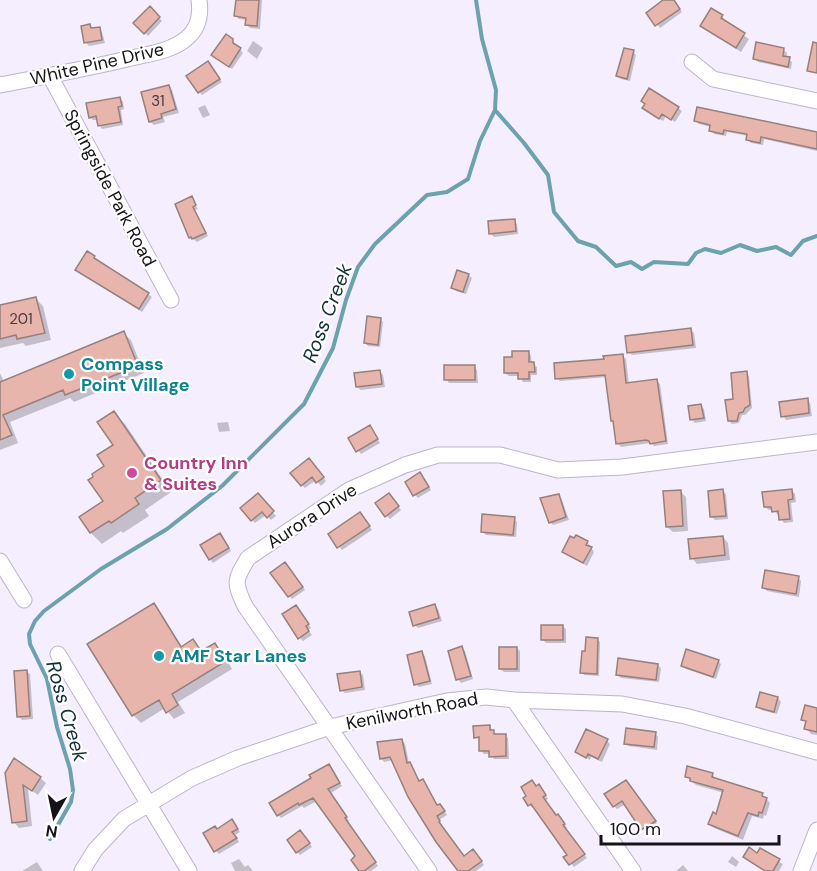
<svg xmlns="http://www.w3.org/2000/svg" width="817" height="871" font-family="'DM Sans',sans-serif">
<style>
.shadow{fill:#0003}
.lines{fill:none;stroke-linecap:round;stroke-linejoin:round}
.stream{stroke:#6ca1ae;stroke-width:4}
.building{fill:#e7b5ac;stroke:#97807c;stroke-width:1.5}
.minor-casing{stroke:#bdb4c8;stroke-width:17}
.minor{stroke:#fff;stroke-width:15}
.culture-dot{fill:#0f9aa8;stroke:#fefffe;stroke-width:2}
.hotel-dot{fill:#d1479c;stroke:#fefffe;stroke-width:2}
.labels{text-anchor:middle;stroke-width:4.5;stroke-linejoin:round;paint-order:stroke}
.number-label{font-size:15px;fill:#4a3b3e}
.street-label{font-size:18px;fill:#161219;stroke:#fefffe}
.culture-label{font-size:18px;font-weight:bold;fill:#0d838f;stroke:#fefffe;text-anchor:start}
.hotel-label{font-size:18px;font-weight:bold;fill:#b23c85;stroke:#fefffe;text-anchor:start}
.water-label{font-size:20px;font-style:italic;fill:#132e35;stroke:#fefffe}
</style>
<rect width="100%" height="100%" fill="#f5eefe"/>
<path class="shadow" d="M238 0H262L260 29 250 28 247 25V20L239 19 236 16Z
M662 0H673L682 12 660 28 648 13 663 2Z
M150 8 162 21 148 36 135 23Z
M722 16 726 23 749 39 741 52 702 26Z
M90 26 93 29 99 28 102 32 105 43 89 46 85 42Z
M232 40 243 53 232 69 217 58Z
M253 41 263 48 257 59 247 51Z
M784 50 787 53 786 58 792 62 791 69 758 62 755 59Z
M633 52 636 55 630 81 621 79 618 76Z
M211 67 222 82 202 95 199 92Z
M169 86 172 90 179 113 163 117 165 122 154 125 150 122Z
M120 98 123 102 124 109 121 110 123 125 102 129 99 125 98 120H93L90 117Z
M646 104 678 108 682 111 675 122 666 116 663 121 644 108Z
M205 105 210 115 203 118 198 108Z
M695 121 817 134V151L764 139 763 145 751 143 747 139 748 136 727 132 726 136 714 134 711 130V127L699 124Z
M191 198 198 209 195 210 208 236 197 242 191 237Z
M514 221 517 224 518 234 494 237 490 233Z
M88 253 152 297 142 312 80 273Z
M468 275 472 278 466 294 456 291 452 287Z
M36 299 43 306 51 340 26 346 23 343 0 348V307Z
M380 319 383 322 380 347 368 346 365 343Z
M691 330 694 333 696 348 632 355 629 352Z
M123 333 131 340 144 373 74 402 70 398 10 422 18 443 0 450V373L4 382Z
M528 352 531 356 532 364 537 367V375H531V382H523L520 376H509L505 373 513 358Z
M622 356 626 359 629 384 657 381 660 384 668 444 654 446 651 443 621 447 617 443 614 423 612 420 607 377 560 381 557 378Z
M474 367 477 370 478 383H449L446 379Z
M380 371 383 375 385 387 361 390 357 387Z
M746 373 749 376 752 408 745 415H742L739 423 732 424 729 421Z
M807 400 810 403 812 416 786 420 783 416Z
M701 406 704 409 706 421 695 423 692 420Z
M114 413 125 424 171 492 145 510 149 516 123 533 121 531 102 544 91 533 81 518 105 501 106 466 115 445Z
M228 422 230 431 219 432 217 423Z
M370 427 380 443 361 454 350 439Z
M312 463 326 481 321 486 316 480 305 488 302 485Z
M423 477 431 490 418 498 415 495Z
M791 490 795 494 796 502 791 503 793 522 784 523 781 519 780 514H777L773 509 769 510 765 507Z
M680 491 686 497 688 531 673 532 667 527Z
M723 491 726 494 728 519 715 520 712 517Z
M258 495 276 516 271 520 266 515 255 523 242 508Z
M559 496 562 500 569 520 553 525 550 522Z
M392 498 401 510 390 519 387 516Z
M363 517 372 530 342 550 330 534Z
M514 519 517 522 516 537 486 535 482 531Z
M576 537 587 542 594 552 587 566 564 552Z
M723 537 728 543 730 560 697 564 692 558Z
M223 538 231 551 213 563 210 559Z
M288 567 305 590 292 599 289 596Z
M798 578 801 581 799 597 767 591 764 588Z
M154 605 161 613 183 648 193 641 202 652 214 645 222 652 232 669 178 702 185 713 174 719 165 708 141 723 133 715 89 644Z
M435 606 438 609 442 621 418 628 415 625Z
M299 610 311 628 308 630 312 635 303 641 300 638Z
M562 626 566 629V643H546L543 640Z
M597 639 600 642 599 676 584 675 582 672 586 652Z
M462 648 465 651 473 679 461 683 458 679Z
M516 648 520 651V672H504L500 669Z
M421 653 425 656 432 684 419 687 416 684Z
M718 661 721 664 716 679 686 669 682 666Z
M658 665 661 668 659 682 621 678 618 675Z
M26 671 30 674 33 719 22 720 19 717Z
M359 672 363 675 365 690 345 693 341 690Z
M761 694 778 698 781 702 777 714 761 710 758 706Z
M817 710V735L811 734 806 728 807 723 803 719Z
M489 726 497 735H505L508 738 509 759H494L491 754H484L481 751 480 740 475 737Z
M655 733 658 737 657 750 629 746 625 743Z
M402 740 405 744 409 763 420 782 423 781 426 784 438 807 443 809 447 815 439 820 442 825 441 826 464 858 476 854 484 865 476 871H460L393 760 384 762 381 758Z
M607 741 610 744 602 762 591 757 590 760 576 752Z
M329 766 342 786 331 793 349 821 347 822 378 866 371 871H361L357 857 317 801 304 808 302 806 281 818 278 815Z
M6 773 40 778 46 783 38 795 28 788 32 826 19 828 14 822Z
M712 774 716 780 762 794 770 803 766 816 764 815 763 819 752 816 743 840 714 828 710 824 717 816 724 793 696 785 686 776Z
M629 785 658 825 646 832 626 804 617 809 614 806Z
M537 787 542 790 548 799 545 801 556 817 561 819 567 828 565 829 587 858 574 867 566 857 569 855 535 807 533 808 529 805Z
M235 825 240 832 235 835 239 842 219 854 216 851Z
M304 835 312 847 300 855 297 852Z
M760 850 783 864 779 871H766L757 855Z
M732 856 739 862 736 867 728 862Z
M239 859 245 867 248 865 253 871H235L231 863Z
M37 862 43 871H22Z
M683 865 688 871H676Z"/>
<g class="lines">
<path class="stream" d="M495 110 524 143 548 175 554 212 578 241 596 247 616 266 631 262 642 269 654 262 688 264 696 253 705 249 721 253 740 245 757 251 776 247 791 255 803 241 817 236
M50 839 71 802 73 790 70 769 57 727 47 679 30 644 29 634 35 621 44 611 101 569 167 529 222 486 304 404 333 348 346 300 358 267 375 244 427 195 447 192 468 179 480 141 495 110 496 90 482 39 476 0"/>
</g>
<path class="building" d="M236 0H259L257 26 245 25 246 18 234 16Z
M663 0H674L680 9 655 26 646 13Z
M150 6 160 17 144 34 133 23Z
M711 8 723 15 721 18 745 33 736 48 700 26Z
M90 24 91 28 100 27 102 40 84 43 81 26Z
M226 34 233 39V43L241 48 229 67 211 55Z
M756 42 784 48 783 56 790 57 788 67 753 59Z
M813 42 817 43V73L807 71Z
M624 48 634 50 627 79 616 76Z
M208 61 220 79 198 93 186 76Z
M169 85 176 109 161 114 162 118 149 122 141 92Z
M649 88 679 107 671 120 662 114 659 119 642 108 645 104 641 101Z
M120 97 122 106 118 107 121 122 98 126 96 116 89 118 86 103Z
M697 107 817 132V149L761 137 760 143 746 140 747 134 724 130 723 134 709 131 710 125 694 121Z
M192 196 196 205 193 207 206 233 192 239 191 237 189 238 175 204Z
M515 219 516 231 489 234 488 221Z
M87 251 95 256 94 258 149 293 139 309 75 270Z
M457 270 469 274 463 292 451 288Z
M36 297 45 333 17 339 16 335 0 339V305Z
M367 316 381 318 378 345 364 343Z
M691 328 693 345 627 353 625 336Z
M124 331 138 366 65 395 63 390 3 415 12 435 0 440V382Z
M512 351H529V362H534L535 372H529V379H518V373H504V357H512Z
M623 354 626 383 657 379 666 441 650 444 649 441 646 440 616 444 613 421H611L605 375 555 379 554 363 604 359 603 356Z
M444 365H475V380H444Z
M380 370 382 384 356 387 354 373Z
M747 371 750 405 745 408 743 412 739 413 737 421H728L725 400 733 399 731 373Z
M808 398 809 413 781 417 779 402Z
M701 404 704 418 690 420 688 406Z
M114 411 161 480 135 498 139 504 111 523 109 521 90 533 79 517 103 501 88 480 93 477 92 474 104 466 97 455 113 445 97 422Z
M370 425 378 439 356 452 348 438Z
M309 458 324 477 316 483 312 477 301 486 290 473Z
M420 472 429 487 413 496 405 482Z
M723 489 726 516 710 517 708 491Z
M792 489 793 499 788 500 790 519 779 520 778 511 772 512 771 507H764L762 492Z
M681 490 683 526 666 527 663 491Z
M258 493 274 511 267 518 262 512 251 521 240 508Z
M389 493 399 506 385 517 375 503Z
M559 494 566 517 549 523 540 498Z
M360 512 370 526 337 548 328 534Z
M482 514 515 517 513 535 481 532Z
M220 533 229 548 209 560 200 545Z
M576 535 588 541 586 545 592 547 583 563 562 552 570 536 574 538Z
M723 536 725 555 690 559 688 539Z
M285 562 303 587 288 597 270 573Z
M765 570 799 576 796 594 762 588Z
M154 603 181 647 193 639 201 651 215 643 226 661 172 694 178 705 166 713 159 700 132 716 87 644Z
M435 604 439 618 413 626 409 612Z
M296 605 309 624 306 626 309 631 298 639 282 614Z
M541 625H563V640H541Z
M586 637 598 638 597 674 580 673 582 651H585Z
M462 646 471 676 456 680 448 651Z
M499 647H517V669H499Z
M686 649 719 660 713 677 681 666Z
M422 651 430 681 414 685 407 655Z
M618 658 658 664 656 680 616 675Z
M27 670 30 716 17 717 14 671Z
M360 671 362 687 340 691 337 674Z
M760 692 778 697 774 712 756 707Z
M805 705 817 708V732L804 729 806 721 801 720Z
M490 725V730H494V734H506V756L489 757V751H479V737L474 738 473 726Z
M626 728 656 732 654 747 624 744Z
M586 729 608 739 598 759 588 754 586 758 575 752Z
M402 739 407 763 410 762 419 781 423 779 437 805 440 804 445 811 437 816 440 821 439 822 464 856 473 849 482 861 468 871H458L436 842 408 797 390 757 380 759 377 742Z
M14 758 41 777 32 791 23 785 27 821 12 823 5 773Z
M329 764 340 783 328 789 347 817 345 818 376 862 364 871H359L351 860 355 856 313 798 299 805 298 803 277 816 269 803 311 778 309 775Z
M687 766 713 773 712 777 763 793 762 796 767 798 762 813 759 812 758 816 748 813 738 836 708 824 713 812 716 814 723 790 690 781V778L685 777Z
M532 780 536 786 539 784 546 795 543 797 556 815 558 814 565 824 563 825 585 854 569 865 563 857 567 855 531 804 528 806 523 798 526 796 521 787Z
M626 780 656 821 641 830 622 801 613 807 604 794Z
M232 819 238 829 232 832 237 838 214 852 203 833 215 826 217 829Z
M300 830 310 843 296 853 287 840Z
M749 847 757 853 760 848 780 859 773 871H765L743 857Z"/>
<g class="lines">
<g class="minor-casing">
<path id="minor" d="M692 62 713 79 817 101
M50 76 171 300
M0 85C42 77 85 69 127 59 147 54 171 52 187 38 199 28 201 14 199 0
M0 561 24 600
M58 654 189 871
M514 700 633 871
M82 871 95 850 124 819 192 778 238 758 330 727 447 701 486 697 514 700 622 704 685 716 817 752
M429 871 245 606C234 582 234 581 248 558L349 490 405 465 438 455H500L558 470 622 467 817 442
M801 871 817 830"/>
</g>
<use href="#minor" class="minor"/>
</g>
<g class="culture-dot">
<circle cx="69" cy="374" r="6"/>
<circle cx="159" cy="656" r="6"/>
</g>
<circle class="hotel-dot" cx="132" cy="473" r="6"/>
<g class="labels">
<g class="number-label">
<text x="158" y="106">31</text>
<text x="21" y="324">201</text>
</g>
<g class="street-label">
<text transform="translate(97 64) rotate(-13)" y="6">White Pine Drive</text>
<text transform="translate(110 188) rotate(62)" y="6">Springside Park Road</text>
<text transform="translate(312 516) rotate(-33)" y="6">Aurora Drive</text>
<text transform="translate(412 711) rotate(-11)" y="6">Kenilworth Road</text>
</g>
<g class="culture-label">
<text x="81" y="370">Compass<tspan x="81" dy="21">Point Village</tspan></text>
<text x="171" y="662">AMF Star Lanes</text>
</g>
<g class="hotel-label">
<text x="144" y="469">Country Inn<tspan x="144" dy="21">&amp; Suites</tspan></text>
</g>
<g class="water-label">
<text transform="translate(327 313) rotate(-69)" y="7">Ross Creek</text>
<text transform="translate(67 711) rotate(74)" y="7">Ross Creek</text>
</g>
</g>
<g transform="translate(54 817) rotate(189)" stroke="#fefffe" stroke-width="4.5" paint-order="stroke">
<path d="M0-4.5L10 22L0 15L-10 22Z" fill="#161219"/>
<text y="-9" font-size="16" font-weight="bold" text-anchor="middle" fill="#161219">N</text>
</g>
<path d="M601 835v9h178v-9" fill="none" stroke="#161219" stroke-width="3"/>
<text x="610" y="835" font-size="18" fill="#161219" stroke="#fefffe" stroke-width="4.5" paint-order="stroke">100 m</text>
</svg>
